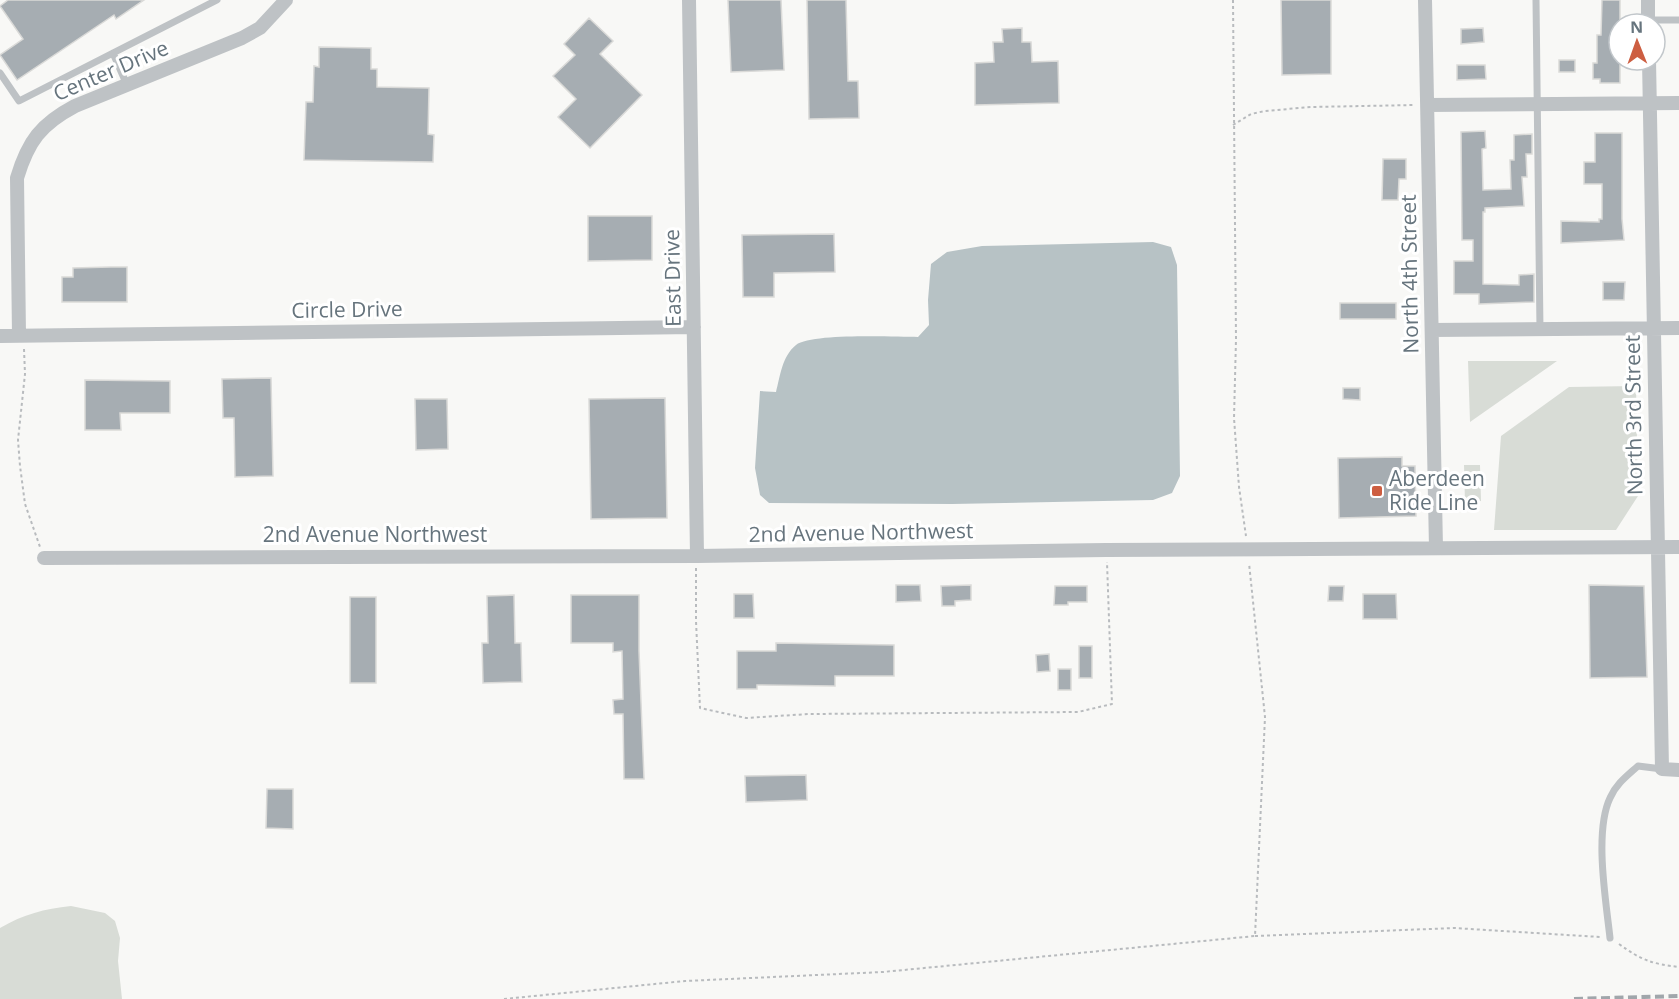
<svg xmlns="http://www.w3.org/2000/svg" width="1679" height="999" font-family="'Open Sans',sans-serif">
<style>
.green{fill:#d8dcd6}
.water{fill:#b7c2c5}
.building{fill:#a6adb2;stroke:#dadad8;stroke-width:1.5}
.lines{fill:none;stroke-linecap:round;stroke-linejoin:round}
.path{stroke:#b8bbbe;stroke-width:2;stroke-dasharray:3 3;stroke-linecap:butt}
.service{stroke:#bec2c5;stroke-width:7}
.minor{stroke:#bec2c5;stroke-width:14}
.rail{stroke:#a0a6ab;stroke-width:4;stroke-dasharray:9 4.5;stroke-linecap:butt}
.poi-dot{fill:#cd5e41;stroke:#fff;stroke-width:2}
.labels{text-anchor:middle;stroke-width:6;stroke-linejoin:round;paint-order:stroke}
.street-label{font-size:21px;fill:#66747d;stroke:#fff}
.poi-label{font-size:21px;fill:#66747d;stroke:#fff;text-anchor:start}
</style>
<rect width="100%" height="100%" fill="#f8f8f6"/>
<path class="green" d="M1468 361H1557L1470 422Z
M1636 386 1638 496 1616 530H1494L1501 436 1569 387Z
M1464 465H1480L1481 501 1465 502Z
M71 906 105 913 115 921 120 938 118 961 122 999H0V928C24 914 44 909 71 906Z"/>
<path class="water" d="M1153 242 1171 247 1177 265 1180 476 1172 493 1153 500 952 504 769 503 760 495 755 468 760 391 776 392C780 377 782 356 796 345 812 333 894 337 918 337L929 325 928 300 931 264 947 252 982 246Z"/>
<path class="building" d="M8 0H144L116 19 114 15 17 80 0 55 23 39 0 6Z
M728 0H781L784 70 731 72Z
M807 0H846L848 81H858L859 118 809 119Z
M1281 0H1331V74L1282 75Z
M1602 0H1620V83H1600V79H1593V63H1597V35H1601Z
M589 18 613 41 600 54 642 95 590 148 558 117 576 99 553 76 575 55 564 44Z
M1022 28V42H1031L1032 62 1058 61 1059 103 975 105V63L994 62 993 42H1003L1002 29Z
M1483 28 1484 42 1461 44V29Z
M319 47 371 48V69H377V87L429 88 428 134 434 135 433 162 304 160 306 102H313L314 66 319 67Z
M1559 60H1575V72H1559Z
M1457 65H1485L1486 79 1457 80Z
M1485 131 1486 148 1482 149 1483 190 1511 189 1510 160H1514V135L1532 134V154H1526L1527 177H1522L1524 206 1485 208V212H1483V284L1519 285V275L1534 274V302L1479 304V294H1454V261H1473V240H1462L1461 132Z
M1595 133H1622V219L1624 240 1561 243V221L1599 222V219H1602V184H1584V162H1595Z
M1383 159H1406V179H1399L1398 200H1382Z
M588 216H652V260L588 261Z
M834 234 835 272 774 273V297H743L742 235Z
M111 267H127V302H62V277H73V268Z
M1603 282H1625L1624 300H1603Z
M1340 303H1396V319H1340Z
M271 378 273 476 235 477 234 418H223L222 379Z
M85 380 170 381V413H120L121 430H85Z
M1343 388H1360V400L1343 399Z
M665 398 667 518 591 519 589 399Z
M415 399H447L448 449 416 450Z
M1402 457V466H1415L1416 516 1339 518 1338 458Z
M896 585H920L921 601 896 602Z
M971 585V600L955 601V606H942L941 586Z
M1589 585 1644 586 1647 677 1590 678Z
M1055 586H1087V602H1068V605H1054Z
M1329 586H1344L1343 601H1328Z
M734 594H753L754 618H734Z
M1363 594H1396L1397 619H1363Z
M514 595 515 643H521L522 682 483 683 482 643H488L487 596Z
M571 595H639V651L644 779H624L623 714H614L613 700 623 699 622 651 613 652V643H571Z
M350 597H376V683H350Z
M776 643 894 645V676H835V686L757 685V689H737V651H776Z
M1079 646H1092V678H1079Z
M1049 654 1050 671 1037 672 1036 655Z
M1058 669H1071V690H1058Z
M806 775 807 800 746 802 745 776Z
M267 789H293V829L266 828Z"/>
<g class="lines">
<path class="path" d="M1233 0 1236 339 1234 418 1239 487 1246 536
M1233 125 1251 114 1265 111 1311 107 1415 105
M24 349 25 374 18 440 20 466 25 504 40 547
M696 568V621L700 708 746 718 809 714 1078 712 1112 704 1107 562
M1255 936 1454 928 1600 937
M1619 944C1641 960 1652 964 1679 967
M504 999 685 981 883 972 1255 936 1265 717 1249 563"/>
<path class="service" d="M1536 0 1540 330
M1648 20H1679
M113 53 127 85
M0 73 19 101 217 0
M1610 938C1606 901 1594 832 1610 798 1616 784 1627 776 1638 766L1662 769"/>
<path class="minor" d="M689 0 697 556
M1425 0 1436 548
M1648 0V24
M1649 60 1662 769 1679 770
M1428 105 1679 103
M1432 330 1679 328
M19 335 17 178C28 141 41 124 75 106L242 38 260 28 286 0
M0 336 694 327
M44 558 697 556 1106 550 1679 547"/>
<path class="rail" d="M1574 999 1679 996"/>
</g>
<rect class="poi-dot" x="1371" y="485" width="12" height="12" rx="3"/>
<g class="labels">
<g class="street-label">
<text transform="translate(111 71) rotate(-23)" y="7">Center Drive</text>
<text transform="translate(1410 274) rotate(-91)" y="7">North 4th Street</text>
<text transform="translate(673 278) rotate(-91)" y="7">East Drive</text>
<text transform="translate(347 310) rotate(-1)" y="7">Circle Drive</text>
<text transform="translate(1634 415) rotate(-91)" y="7">North 3rd Street</text>
<text transform="translate(861 533) rotate(-1)" y="7">2nd Avenue Northwest</text>
<text x="375" y="542">2nd Avenue Northwest</text>
</g>
<g class="poi-label">
<text x="1389" y="486">Aberdeen<tspan x="1389" dy="24">Ride Line</tspan></text>
</g>
</g>
<g transform="translate(1637 42) rotate(359)"><circle r="28" fill="#ffffff" stroke="#c2c7cb" stroke-width="1.5"/>
<path d="M0-4.5L10 22L0 15L-10 22Z" fill="#cd5e41"/>
<text y="-9" font-size="16" font-weight="bold" text-anchor="middle" fill="#66747d">N</text>
</g>
</svg>
